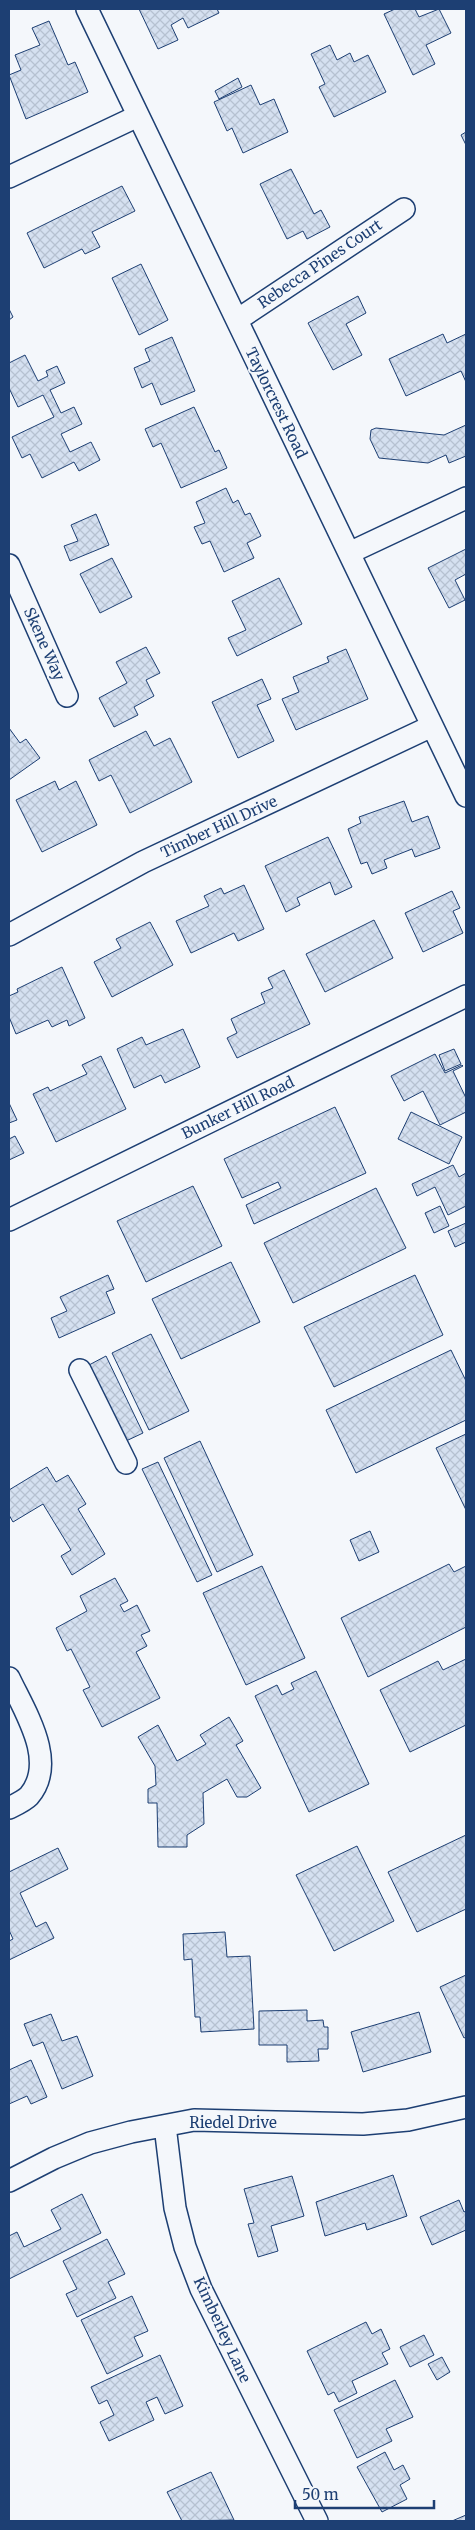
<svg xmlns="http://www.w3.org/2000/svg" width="475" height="2530" font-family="Merriweather,serif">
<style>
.building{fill:url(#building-cross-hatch);stroke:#1d3f73}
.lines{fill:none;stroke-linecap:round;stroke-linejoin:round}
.minor-casing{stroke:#1d3f73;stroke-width:24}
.minor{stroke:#f4f7fb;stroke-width:21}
.labels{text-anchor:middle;stroke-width:4;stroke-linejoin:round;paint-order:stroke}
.street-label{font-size:15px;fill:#1d3f73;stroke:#f4f7fb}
</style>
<defs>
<pattern id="building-cross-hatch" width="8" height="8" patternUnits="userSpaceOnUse" patternTransform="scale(1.25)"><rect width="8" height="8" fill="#d5e0f0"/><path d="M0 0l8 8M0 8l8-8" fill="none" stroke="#b6c1d1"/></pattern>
</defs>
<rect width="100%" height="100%" fill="#f4f7fb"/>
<path class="building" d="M139 9H217L219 13 188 28 183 18 171 25 178 40 158 49Z
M395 9H415L419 17 439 9 451 33 426 45 435 64 413 75 384 14Z
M49 21 68 65 75 62 88 92 26 119 9 75 21 70 15 55 40 45 32 28Z
M330 45 337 60 350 53 354 62 368 55 386 92 334 117 319 87 325 84 311 54Z
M238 78 242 87 219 99 215 91Z
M251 85 260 105 274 99 288 132 243 153 232 128 227 131 214 102Z
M466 132V145L461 135Z
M291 169 314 214 321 210 330 227 307 239 303 231 287 239 260 184Z
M122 186 135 211 92 232 100 247 85 254 82 249 44 268 27 233Z
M141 264 168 320 139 335 112 278Z
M358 296 366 313 346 324 362 355 333 370 308 323Z
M9 309 13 317 9 320Z
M443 334 447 343 466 334V382L461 371 406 396 389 359Z
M172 337 195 391 161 405 152 383 142 388 134 368 150 361 145 349Z
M25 355 38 381 48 376 46 371 57 366 65 383 50 390 61 413 74 407 82 424 61 434 70 452 91 442 100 460 79 471 74 462 42 478 30 454 22 458 12 437 54 417 43 395 18 407 9 388V363Z
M194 407 215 452 219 450 227 468 181 488 161 443 153 447 145 429Z
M466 425V456L449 463 446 455 428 463 379 458 370 439 371 430 376 428 444 435Z
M226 488 233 503 238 500 245 515 250 513 261 536 247 543 254 558 224 572 210 541 202 544 194 527 205 523 196 502Z
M96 514 109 545 70 561 64 546 78 541 71 525Z
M466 549V574L455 580 465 600 449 608 428 568Z
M112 558 132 597 100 613 80 574Z
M279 578 302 624 237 656 228 638 246 630 232 601Z
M146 647 160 673 146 680 154 696 134 707 138 715 114 727 99 698 127 683 116 662Z
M346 649 368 699 296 730 282 699 299 692 293 677 329 662 327 657Z
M262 679 271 699 257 705 274 741 238 758 212 702Z
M9 728 20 743 26 739 40 758 9 780Z
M146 731 154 746 170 738 192 782 130 813 111 775 99 781 89 760Z
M55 781 59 790 76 781 97 825 42 852 16 800Z
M404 801 412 822 428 816 440 848 415 857 412 849 384 860 387 868 372 874 367 862 361 864 348 829 361 823 359 817Z
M328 837 352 887 335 895 330 882 297 898 300 905 286 912 265 866Z
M244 885 264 929 238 941 234 933 191 953 176 921 209 906 204 896 221 888 224 894Z
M452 891 460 908 453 911 463 933 423 952 405 913Z
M374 920 393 958 325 992 306 954Z
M150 922 173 965 112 997 94 962 121 948 116 939Z
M62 967 85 1018 69 1026 67 1020 52 1027 48 1020 16 1034 9 1017V996L18 992 17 989Z
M284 970 310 1024 237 1058 227 1038 237 1033 231 1019 265 1003 261 993 273 988 268 978Z
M183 1029 200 1067 165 1083 161 1075 134 1088 117 1049 142 1037 146 1045Z
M454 1049 461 1064 445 1071 439 1055Z
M435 1054 445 1073 462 1065 463 1066 453 1071 466 1098V1112L440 1125 423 1091 404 1101 391 1076Z
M101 1056 126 1109 56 1142 33 1094 48 1087 50 1091 87 1074 82 1065Z
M9 1103 17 1120 9 1123Z
M335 1107 366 1173 254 1224 246 1205 281 1188 278 1182 242 1198 224 1159Z
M411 1112 462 1137 449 1164 398 1139Z
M15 1136 24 1153 9 1160V1139Z
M453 1165 459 1177 466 1173V1206L448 1215 435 1187 417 1196 412 1184Z
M193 1186 222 1246 146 1282 117 1221Z
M376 1188 406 1248 293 1303 264 1243Z
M440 1206 449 1226 434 1233 425 1213Z
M466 1223V1242L455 1247 448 1231Z
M231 1262 260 1322 181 1359 152 1299Z
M108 1275 114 1289 106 1292 115 1313 59 1338 51 1318 67 1311 60 1297Z
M415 1275 443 1335 334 1387 304 1327Z
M151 1334 189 1411 149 1430 112 1353Z
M451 1350 466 1381V1420L356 1473 326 1410Z
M106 1356 143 1433 126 1441 89 1365Z
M466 1434V1510L436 1448Z
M200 1441 253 1555 217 1572 164 1458Z
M158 1462 212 1575 197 1582 142 1469Z
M47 1467 56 1482 68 1475 86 1504 78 1509 105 1554 72 1575 61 1556 71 1550 43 1504 13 1522 9 1515V1490Z
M370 1531 379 1552 359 1561 350 1540Z
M449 1564 454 1572 466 1566V1627L368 1677 341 1618Z
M262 1566 305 1658 246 1685 203 1593Z
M115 1578 128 1601 120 1605 124 1612 137 1605 150 1631 141 1635 147 1646 136 1652 160 1698 102 1727 83 1690 90 1687 71 1649 67 1651 56 1628 87 1611 80 1596Z
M466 1659V1725L410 1752 380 1690 438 1661 443 1670Z
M316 1671 369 1784 309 1812 255 1696 277 1685 282 1695 294 1689 291 1683Z
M229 1717 243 1741 236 1745 261 1788 247 1797H237L227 1779 203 1793 204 1824 187 1835V1847H158L157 1803H148V1789L156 1785 155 1766 138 1737 158 1725 177 1761 206 1744 200 1735Z
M466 1835V1909L417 1932 388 1872Z
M357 1846 394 1921 334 1951 296 1875Z
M58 1848 68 1869 20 1893 36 1927 46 1922 54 1938 9 1960V1941L13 1939 9 1930V1872Z
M225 1932 227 1957 250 1956 254 2029 201 2032 200 2017H195L192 1959 184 1960 183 1934Z
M466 1975V2037L464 2038 440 1987Z
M307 2010V2021L323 2020 324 2027H328V2049H318L319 2061 287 2062V2045H259V2011Z
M419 2012 431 2052 363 2072 351 2032Z
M51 2014 62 2041 77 2036 93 2076 62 2089 43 2042 33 2046 24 2024Z
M31 2060 47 2097 31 2104 27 2096 9 2104V2070Z
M393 2175 407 2216 367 2230 365 2223 325 2236 316 2202Z
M292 2176 304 2216 271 2226 278 2251 258 2257 248 2224 254 2223 244 2189Z
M82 2194 101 2233 9 2279V2236L17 2232 24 2247 61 2229 51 2210Z
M459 2200 464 2212 466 2211V2230L432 2245 420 2217Z
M107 2239 125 2274 108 2282 116 2298 77 2317 66 2294 77 2289 63 2261Z
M132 2296 148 2331 134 2337 143 2356 107 2374 81 2320Z
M366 2322 372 2334 381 2329 390 2349 382 2353 388 2364 352 2381 357 2393 339 2402 334 2392 328 2395 307 2351Z
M424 2335 434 2355 410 2367 400 2347Z
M160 2355 183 2406 165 2414 157 2397 146 2402 154 2420 109 2441 100 2422 114 2415 107 2400 99 2404 91 2387Z
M442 2357 450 2372 437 2380 428 2364Z
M395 2380 413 2417 386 2429 392 2441 357 2458 334 2410Z
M385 2452 394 2470 403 2465 410 2479 400 2485 407 2499 382 2512 357 2467Z
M211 2472 234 2520 182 2521 167 2492Z
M466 2515V2521H452Z"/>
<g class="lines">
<g class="minor-casing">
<path id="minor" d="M87 9 466 796
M9 177 138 116
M237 320 404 209
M349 553 466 498
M9 565 67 696
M9 935 143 862 432 726
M9 1220 466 996
M80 1370 126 1463
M9 1678C25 1712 58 1762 29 1796 24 1801 15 1805 9 1808
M165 2126 175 2208 185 2247 201 2289 317 2521
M9 2181 54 2158 90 2143 131 2132 194 2120 363 2124 408 2120 466 2107"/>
</g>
<use href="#minor" class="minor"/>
</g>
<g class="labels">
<g class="street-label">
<text transform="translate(320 264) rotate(-34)" y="5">Rebecca Pines Court</text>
<text transform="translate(276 403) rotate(64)" y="5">Taylorcrest Road</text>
<text transform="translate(44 644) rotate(66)" y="5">Skene Way</text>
<text transform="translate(219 827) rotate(-25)" y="5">Timber Hill Drive</text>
<text transform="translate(238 1108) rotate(-26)" y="5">Bunker Hill Road</text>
<text x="233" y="2128">Riedel Drive</text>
<text transform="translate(222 2330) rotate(65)" y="5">Kimberley Lane</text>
</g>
</g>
<rect width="475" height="2530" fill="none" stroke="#1d3f73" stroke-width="20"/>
<path d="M295 2500v8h139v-8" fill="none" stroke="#1d3f73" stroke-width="2.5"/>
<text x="302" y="2500" font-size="15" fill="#1d3f73" stroke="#f4f7fb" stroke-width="4" paint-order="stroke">50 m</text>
</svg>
